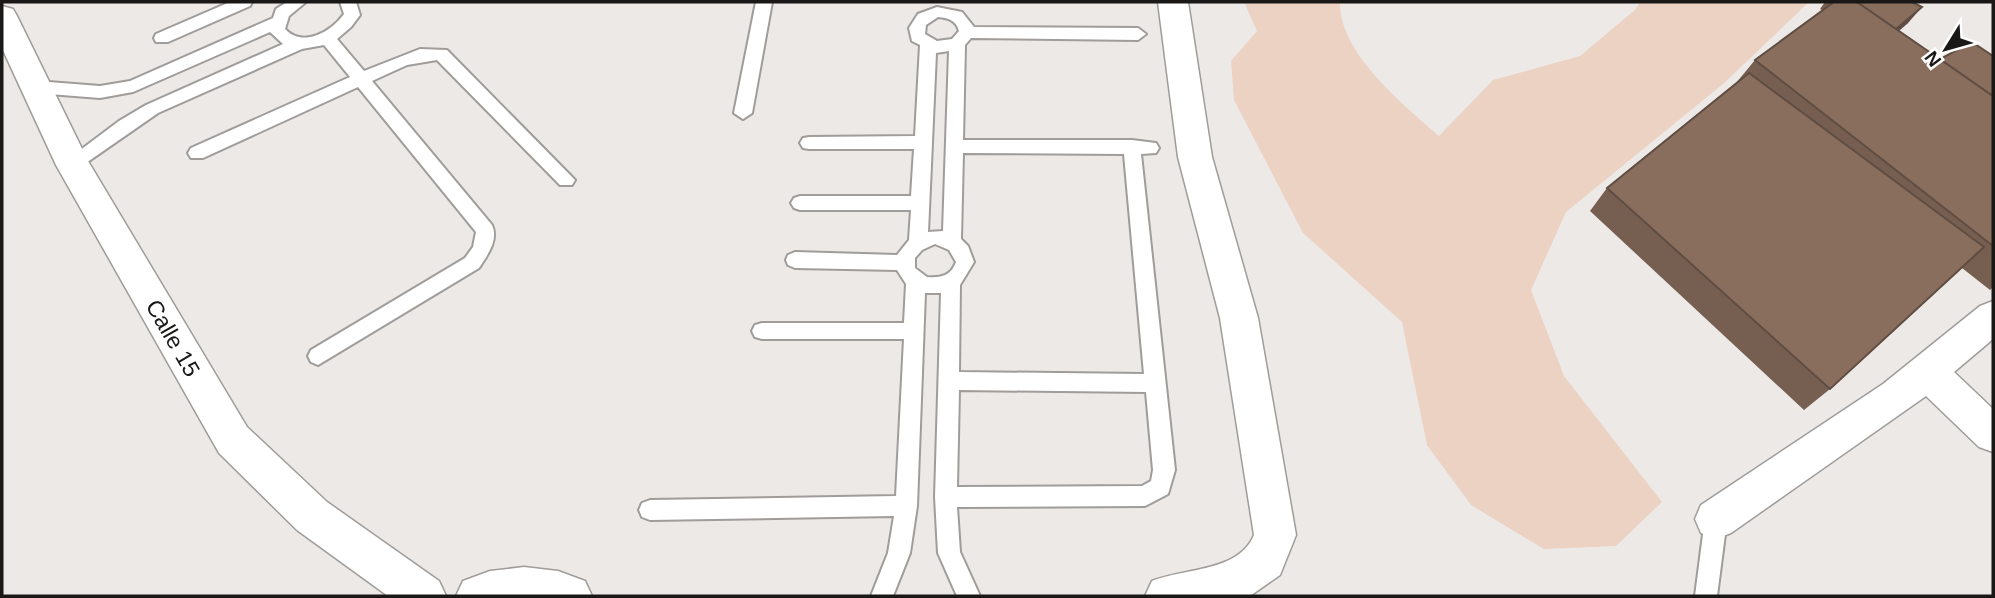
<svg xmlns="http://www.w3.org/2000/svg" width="1995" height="598" font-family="Helvetica,sans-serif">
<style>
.green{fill:#ecd2c3}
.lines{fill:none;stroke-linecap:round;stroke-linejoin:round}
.lane-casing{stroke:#9f9c9a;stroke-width:4}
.street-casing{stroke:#9f9c9a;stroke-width:3}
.lane{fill:#fff;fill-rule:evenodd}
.street{fill:#fff;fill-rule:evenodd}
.wall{fill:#765f51}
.shaded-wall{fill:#604d42}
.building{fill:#896e5e;stroke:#604d42;stroke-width:2}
.labels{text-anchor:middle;stroke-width:5;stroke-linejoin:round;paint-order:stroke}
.street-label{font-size:23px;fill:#191817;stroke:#fff}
</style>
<rect width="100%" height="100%" fill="#ede9e7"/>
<path class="green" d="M1244 2H1340C1339 53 1403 104 1439 136L1493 80 1580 56 1636 9 1640 2H1809L1723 84 1566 212 1531 290 1564 376 1662 502 1616 546 1544 549 1471 505 1427 445 1402 322 1303 233 1234 100 1231 61 1257 31Z"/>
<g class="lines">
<g class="lane-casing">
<path id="lane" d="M230 2H252L250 6 168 42H156L154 38 156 34Z
M287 2H306L289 16 285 29C303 48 331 32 344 14L340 2H356L360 15 351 27 337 39 364 71 420 49 447 50 575 180 572 185H560L437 60 407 65 372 81 492 225C499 240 487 256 479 268L318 365 311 362 308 356 311 350 465 258 473 247 476 232 358 87 203 158H191L188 153 191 148 350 77 324 45 302 49 158 113 73 172 67 170 64 165 67 160 119 121 146 105 283 44 270 32 133 92 100 98 36 93 28 87 36 81 100 86 130 81 273 18 276 9Z
M756 2H772L752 113 743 119 734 113Z
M937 7 962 12 974 27 1138 28 1146 34 1138 40 971 38 965 45 963 140H1132L1156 143 1159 148 1156 153 1141 154 1175 470 1168 494 1145 506 957 507 960 552 980 596H957L938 553 935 497 941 293H925L917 506 910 553 893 596H871L888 553 894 516 650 520 642 517 639 510 642 503 650 500 896 496 904 339H762L755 337 752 331 755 325 762 323H904L906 284 897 270 795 268 788 265 786 260 788 255 795 252 897 255 909 240 911 210H800L794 208 791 203 794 198 800 196H911L914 149H809L803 148 800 143 803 138 809 137 915 136 920 45 912 41 909 28 918 14ZM938 17C948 18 956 20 959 31L952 39 937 41 925 34 926 25ZM949 51 943 231 928 232 936 53ZM963 153 1124 154 1144 374 959 372 960 285 974 262 968 246 961 239ZM935 244 949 250 956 262C951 276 941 278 927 277L915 268V258L922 250ZM959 390 1146 392 1153 470 1151 481 1142 486 957 487Z
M1716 509 1724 512 1727 519 1717 596H1695L1705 519 1708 512Z"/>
</g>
<g class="street-casing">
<path id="street" d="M1158 2H1188L1212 157 1258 318 1296 535 1280 575 1250 596H1145L1152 581C1184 568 1239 572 1254 535L1220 318 1178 157Z
M2 6 13 9 17 16 88 161 247 427 327 502 439 581 446 596H388L297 530 219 453 56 165 2 48Z
M1993 301V339L1954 372 1993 409V452L1979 447 1926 396 1731 533 1716 539 1701 533 1695 519 1701 505 1883 384 1980 306Z
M524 567 558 571 585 581 592 596H456L463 581 490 571Z"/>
</g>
<use href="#lane" class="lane"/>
<use href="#street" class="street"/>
</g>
<path class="wall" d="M1825 2H1912L1908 23 1899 31 1940 59 1993 56V287L1990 290 1962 268 1830 389 1804 410 1590 211 1607 188 1736 83 1755 60 1822 10 1820 9Z"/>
<path class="shaded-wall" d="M1922 7 1908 23 1882 44 1896 29Z"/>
<path class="building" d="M1834 2H1857L1993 96V246L1755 60Z
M1857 2H1912L1922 7 1896 29Z
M1972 42 1993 56V96L1940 59Z
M1749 73 1984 247 1830 389 1607 188Z"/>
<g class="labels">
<g class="street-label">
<text transform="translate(173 338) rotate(60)" y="8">Calle 15</text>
</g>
</g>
<rect width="1995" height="598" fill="none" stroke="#191817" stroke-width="7"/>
<g transform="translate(1946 49) rotate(233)" stroke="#ffffff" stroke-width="5" paint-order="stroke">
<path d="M0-5L12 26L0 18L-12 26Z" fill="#191817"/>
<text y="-10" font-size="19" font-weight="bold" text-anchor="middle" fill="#191817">N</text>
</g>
</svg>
